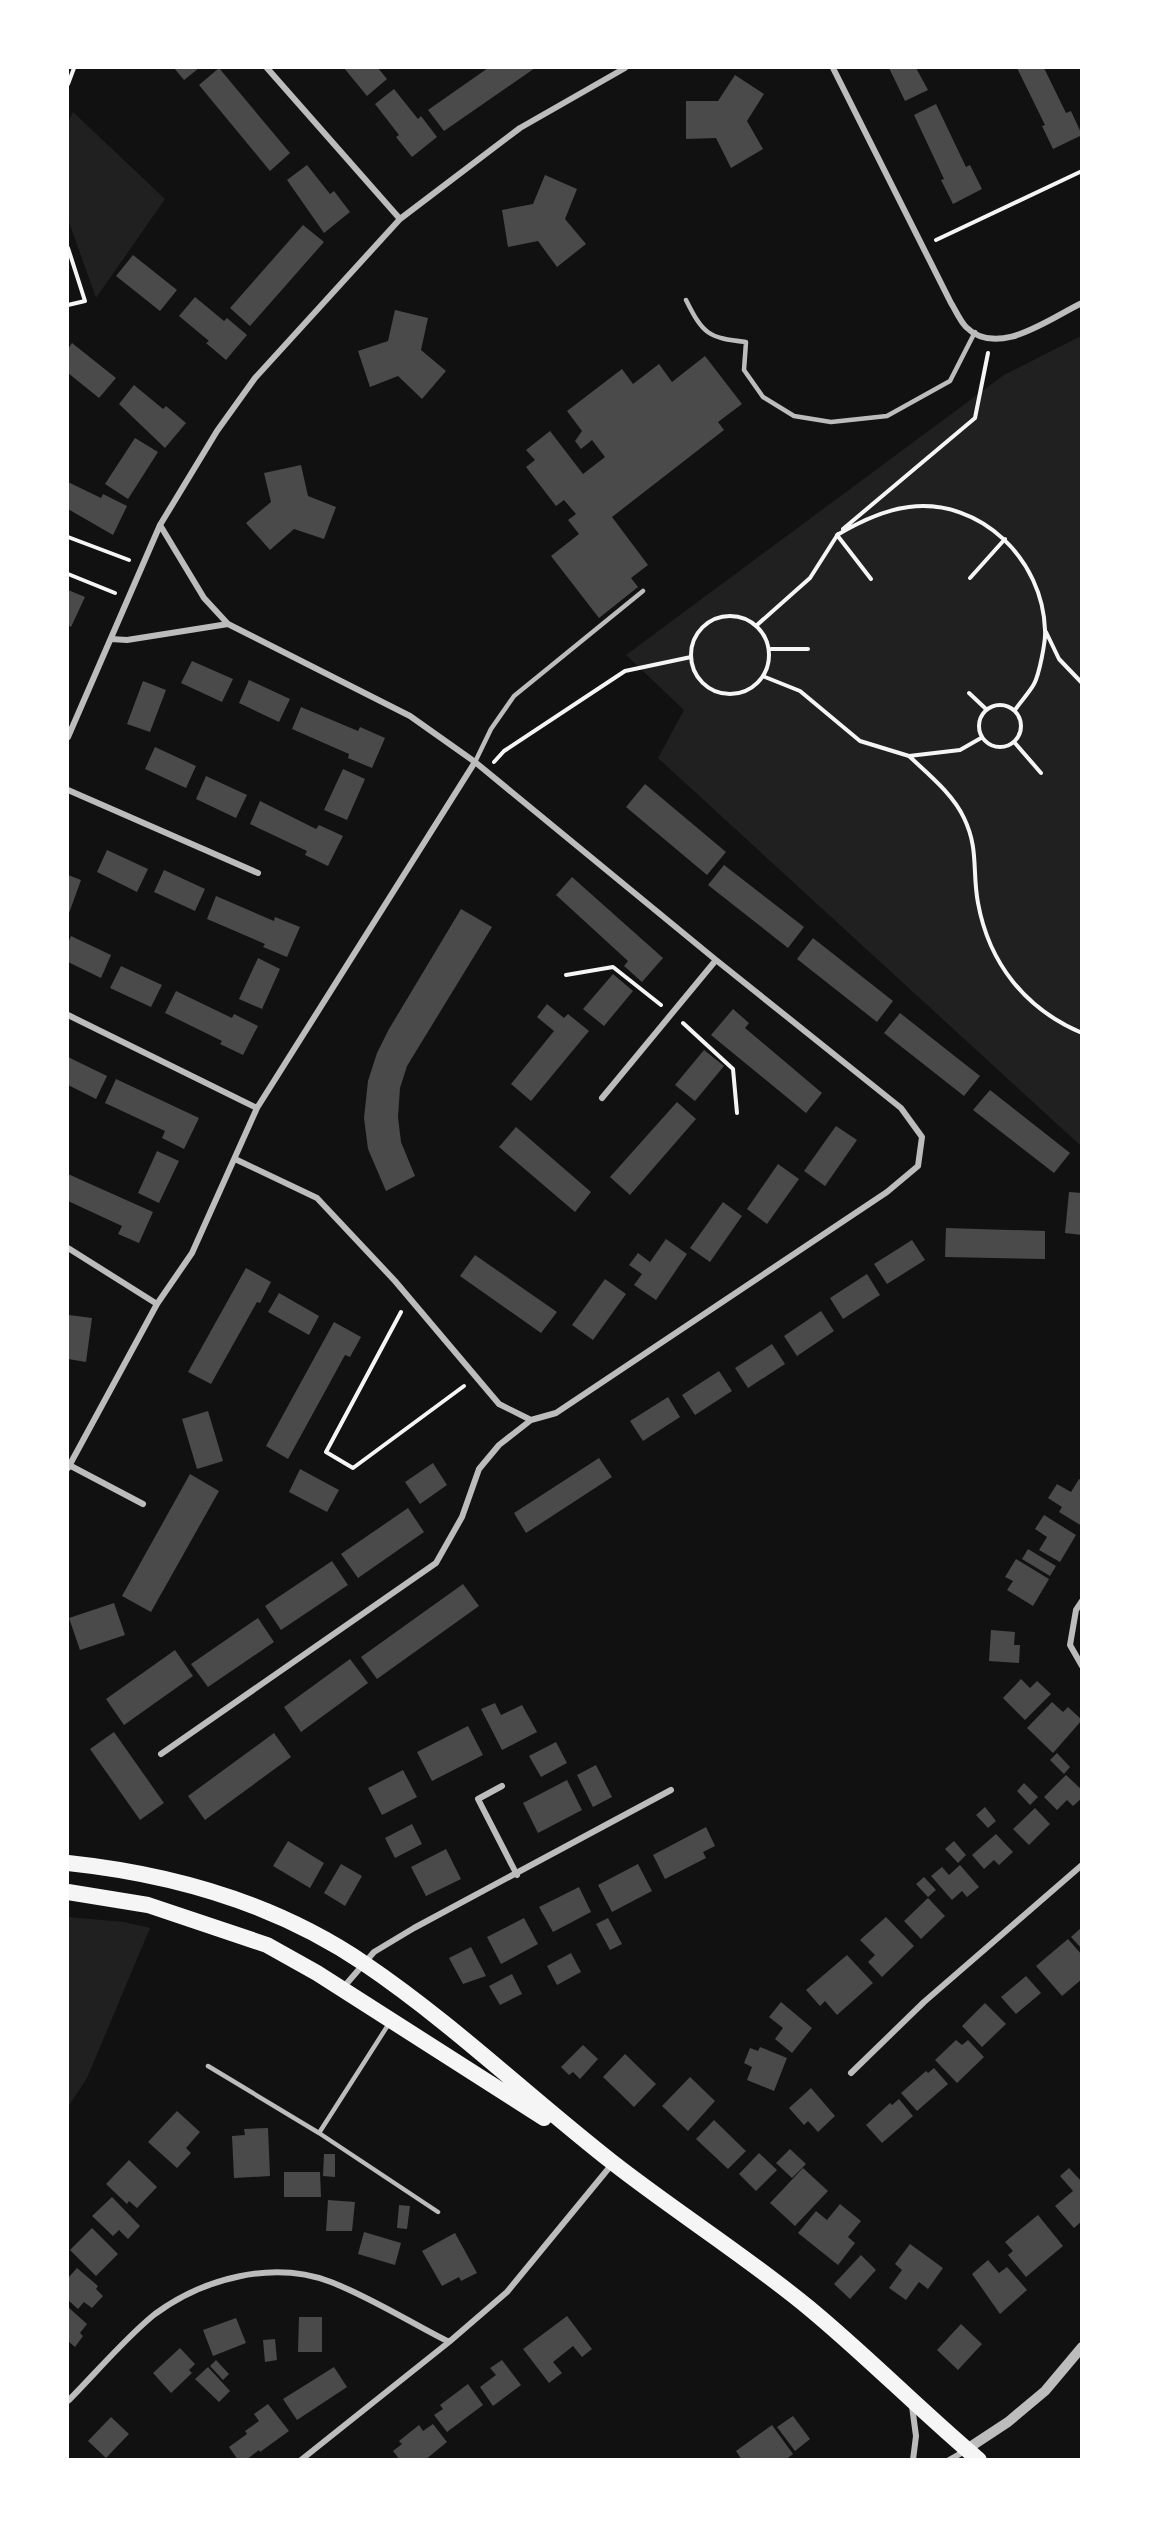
<svg xmlns="http://www.w3.org/2000/svg" width="1149" height="2527" font-family="'Sofia Sans Condensed',sans-serif">
<style>
.green{fill:#202020}
.building{fill:#4a4a4a}
.lines{fill:none;stroke-linecap:round;stroke-linejoin:round}
.path{stroke:#f5f5f5;stroke-width:4}
.service{stroke:#bcbcbc;stroke-width:4.5}
.minor{stroke:#bcbcbc;stroke-width:6}
.tertiary{stroke:#bcbcbc;stroke-width:10}
.trunk{stroke:#f5f5f5;stroke-width:16}
</style>
<rect width="100%" height="100%" fill="#111"/>
<path class="green" d="M73 112 165 199 96 298 68 219V123Z
M1081 336V1146L658 758 684 710 626 655 1004 375Z
M68 1917 124 1922 150 1928 87 2078 68 2107Z"/>
<path class="building" d="M174 68H199L184 80Z
M219 68 290 153 270 171 199 85Z
M344 68H378L387 79 367 96Z
M488 68H535L444 131 428 110Z
M889 68H916L928 90 905 101Z
M1017 68H1044L1066 113 1071 111 1082 135 1053 149 1042 126 1045 125Z
M735 75 764 94 747 121 763 149 731 168 716 138 686 139V101H718Z
M394 89 418 119 421 116 437 137 412 157 396 137 399 135 375 104Z
M936 104 966 167 970 165 982 189 953 204 941 180 944 179 914 115Z
M307 165 330 194 334 191 350 212 324 233 287 180Z
M545 175 577 189 565 219 586 244 557 267 538 241 508 247 502 210 533 204Z
M303 225 324 242 250 326 230 308Z
M133 255 177 290 160 311 116 276Z
M195 297 224 321 227 318 247 335 226 360 206 343 209 341 179 316Z
M395 310 428 318 421 350 446 371 422 399 398 376 370 387 358 351 388 341Z
M72 343 116 378 99 398 68 373V349Z
M705 356 742 404 718 422 724 430 612 517 648 565 631 578 638 587 599 618 551 556 579 534 568 520 576 514 564 500 556 506 526 467 535 460 526 450 550 431 583 474 605 457 592 440 581 449 575 441 582 431 567 411 622 369 633 384 659 364 672 382Z
M134 385 163 409 166 406 186 423 165 448 119 404Z
M135 438 158 452 128 499 105 484Z
M301 465 308 496 336 507 324 539 294 529 270 550 246 523 271 502 264 473Z
M68 482 101 498 103 494 127 506 113 535 68 509Z
M68 590 85 597 71 627 68 625Z
M192 661 233 679 222 702 181 683Z
M249 680 290 699 279 722 239 703Z
M143 681 166 690 150 732 127 724Z
M301 707 358 731 360 727 385 738 372 768 348 758 349 754 292 729Z
M155 747 196 766 186 788 145 769Z
M343 769 365 779 347 820 324 810Z
M206 776 247 795 236 818 196 799Z
M645 784 726 852 707 875 626 807Z
M260 801 316 829 319 825 343 836 328 866 305 855 307 851 250 824Z
M107 850 148 869 137 892 97 872Z
M724 865 804 927 788 948 708 885Z
M164 870 205 889 195 911 154 892Z
M68 875 81 880 68 916Z
M572 877 663 958 642 982 624 966 628 961 556 895Z
M216 896 274 921 275 917 300 927 287 957 263 947 265 944 207 919Z
M461 909 492 927 407 1066 400 1088 398 1117 401 1142 415 1176 386 1191 368 1149 364 1118 368 1081 377 1053 389 1029Z
M71 936 111 955 101 978 68 962V943Z
M813 938 893 1001 877 1022 797 959Z
M258 958 280 969 262 1009 239 999Z
M121 966 162 985 151 1007 110 988Z
M613 974 633 991 604 1026 583 1009Z
M176 991 232 1018 234 1014 258 1026 243 1055 220 1044 222 1041 165 1013Z
M547 1004 564 1018 568 1014 589 1031 531 1101 511 1084 554 1031 537 1017Z
M733 1009 749 1023 745 1028 822 1093 806 1113 711 1035Z
M900 1013 980 1076 964 1096 884 1033Z
M704 1050 724 1066 695 1101 675 1085Z
M68 1057 107 1076 96 1099 68 1085Z
M116 1079 199 1118 184 1149 162 1138 165 1131 105 1103Z
M990 1090 1070 1153 1054 1173 973 1110Z
M677 1102 696 1119 630 1195 610 1177Z
M836 1126 857 1140 825 1186 804 1171Z
M516 1127 591 1192 575 1212 499 1147Z
M157 1151 179 1161 159 1203 138 1193Z
M778 1164 799 1179 767 1224 747 1209Z
M68 1174 153 1212 139 1243 118 1234 122 1226 68 1201Z
M1069 1192 1082 1193V1235L1065 1233Z
M723 1202 742 1216 710 1262 690 1248Z
M946 1228 1045 1231V1259L945 1257Z
M666 1239 687 1254 656 1300 634 1285 642 1274 629 1265 638 1253 650 1262Z
M912 1240 925 1260 887 1284 874 1264Z
M475 1255 557 1312 541 1333 460 1276Z
M246 1268 271 1282 260 1303 257 1302 211 1384 188 1372Z
M867 1274 880 1295 843 1319 830 1298Z
M605 1279 626 1294 593 1340 572 1325Z
M279 1293 319 1316 309 1335 268 1312Z
M821 1311 834 1331 797 1356 784 1336Z
M69 1315 92 1318 86 1362 68 1359Z
M334 1322 361 1337 350 1357 345 1355 288 1459 266 1446Z
M772 1344 785 1364 748 1388 735 1368Z
M719 1371 732 1391 695 1415 682 1395Z
M668 1397 680 1417 643 1441 630 1421Z
M208 1411 223 1461 197 1469 182 1419Z
M599 1458 612 1477 526 1533 514 1513Z
M433 1463 447 1485 420 1504 405 1482Z
M300 1469 339 1490 327 1512 289 1492Z
M190 1474 219 1491 151 1612 122 1596Z
M1079 1479 1082 1481V1526L1059 1512 1062 1507 1048 1498 1057 1484 1071 1492Z
M408 1508 424 1532 358 1578 341 1554Z
M1044 1515 1076 1535 1060 1562 1039 1550 1047 1537 1035 1529Z
M1028 1549 1056 1566 1050 1576 1022 1559Z
M1016 1559 1049 1579 1033 1606 1007 1590 1013 1581 1005 1577Z
M332 1561 348 1585 281 1630 265 1606Z
M463 1584 479 1606 377 1679 361 1657Z
M114 1603 125 1635 80 1650 69 1618Z
M258 1618 274 1642 208 1687 191 1664Z
M991 1630 1015 1632 1014 1645H1020L1019 1663 989 1661Z
M175 1650 193 1676 124 1725 106 1699Z
M350 1659 368 1683 301 1732 284 1707Z
M1021 1679 1030 1688 1037 1681 1051 1694 1025 1720 1003 1698Z
M1052 1702 1063 1712 1068 1707 1082 1720 1053 1753 1027 1728Z
M495 1703 501 1715 522 1705 537 1732 502 1750 481 1709Z
M468 1726 483 1755 432 1781 417 1752Z
M114 1732 164 1803 140 1820 90 1749Z
M274 1733 291 1757 205 1820 188 1796Z
M556 1742 567 1763 541 1777 529 1756Z
M1057 1753 1070 1767 1064 1774 1050 1760Z
M596 1765 612 1797 593 1807 577 1775Z
M403 1770 417 1797 382 1815 368 1788Z
M1066 1775 1082 1790V1798L1073 1806 1067 1800 1057 1810 1044 1797Z
M567 1780 582 1810 538 1833 523 1803Z
M1024 1783 1038 1797 1030 1805 1017 1791Z
M985 1807 996 1821 988 1828 976 1815Z
M1035 1808 1050 1824 1029 1845 1013 1829Z
M412 1824 422 1844 395 1858 385 1838Z
M706 1827 715 1846 703 1852 706 1858 665 1879 653 1855Z
M996 1834 1013 1852 999 1865 994 1860 984 1869 972 1855Z
M288 1841 324 1863 310 1888 273 1866Z
M954 1841 966 1855 958 1863 945 1849Z
M446 1849 461 1879 426 1896 411 1867Z
M341 1864 362 1876 345 1906 324 1893Z
M638 1864 652 1891 612 1912 598 1885Z
M960 1865 979 1887 967 1897 962 1891 952 1900 931 1876 942 1867 949 1875Z
M924 1877 936 1890 928 1897 916 1884Z
M579 1887 591 1912 553 1932 539 1907Z
M928 1898 945 1916 921 1939 904 1921Z
M886 1917 914 1946 882 1977 868 1962 875 1955 860 1940Z
M524 1918 538 1944 501 1964 487 1937Z
M608 1918 622 1944 610 1950 596 1924Z
M1082 1927V1949L1071 1937Z
M1068 1939 1082 1955V1979L1062 1996 1036 1966Z
M471 1947 486 1976 463 1984 449 1958Z
M571 1953 581 1972 557 1985 547 1966Z
M847 1955 873 1983 837 2015 825 2001 820 2006 806 1990Z
M512 1974 522 1994 500 2005 489 1986Z
M1026 1976 1041 1993 1016 2014 1001 1997Z
M781 2002 812 2028 792 2053 775 2039 783 2028 769 2017Z
M985 2003 1006 2024 982 2047 962 2026Z
M956 2040 962 2045 968 2040 984 2057 957 2083 935 2060Z
M583 2045 598 2059 580 2079 573 2072 569 2075 561 2067Z
M760 2047 787 2058 774 2091 747 2080 752 2067 744 2063 750 2048 758 2051Z
M625 2054 656 2084 634 2107 603 2077Z
M934 2068 948 2084 917 2111 901 2093 926 2071 928 2073Z
M690 2077 715 2101 688 2131 662 2106Z
M811 2088 835 2116 818 2132 808 2121 804 2125 789 2108Z
M899 2099 913 2116 882 2143 866 2125 890 2103 892 2105Z
M177 2111 200 2132 186 2148 191 2153 177 2168 148 2142Z
M714 2120 746 2151 728 2169 696 2139Z
M268 2128 270 2176 234 2178 232 2136 245 2135 244 2129Z
M790 2149 806 2164 792 2178 776 2163Z
M759 2153 777 2170 756 2191 739 2174Z
M324 2154H335V2177L323 2176Z
M129 2160 157 2187 137 2208 129 2201 127 2204 106 2184Z
M803 2168 828 2191 795 2226 770 2203Z
M1069 2168 1082 2182V2221L1074 2228 1055 2206 1073 2191 1060 2176Z
M284 2172H320L321 2197H284Z
M112 2197 140 2226 128 2239 119 2230 113 2236 92 2216Z
M328 2200 355 2202 352 2231H326Z
M840 2204 861 2221 848 2237 855 2243 838 2265 798 2233 816 2211 827 2220Z
M399 2205 410 2206 407 2229 397 2228Z
M1038 2215 1063 2246 1026 2277 1008 2255 1013 2251 1005 2242Z
M92 2228 118 2254 96 2276 70 2250Z
M364 2232 401 2243 395 2265 358 2254Z
M455 2233 477 2273 461 2281 459 2277 442 2286 422 2251Z
M910 2244 943 2268 928 2289 919 2282 906 2300 889 2288 902 2270 895 2264Z
M861 2255 876 2270 850 2299 834 2284Z
M988 2260 999 2273 1007 2267 1027 2290 1000 2314 972 2274Z
M77 2268 98 2286 96 2289 103 2296 92 2308 84 2302 78 2309 68 2300V2278Z
M68 2307 87 2324 80 2333 83 2336 75 2347 68 2341Z
M567 2316 592 2349 582 2357 573 2346 553 2362 562 2373 549 2383 523 2349Z
M299 2317H322V2352H298Z
M236 2318 246 2343 213 2356 203 2330Z
M961 2324 982 2344 958 2370 937 2350Z
M275 2339 277 2360 265 2362 263 2340Z
M180 2348 195 2364 189 2370 192 2373 171 2393 153 2373Z
M216 2360 229 2374 223 2380 210 2366Z
M502 2360 521 2385 493 2406 480 2387 496 2375 490 2368Z
M208 2367 230 2391 219 2402 195 2379Z
M334 2367 347 2387 297 2420 283 2399Z
M468 2384 483 2405 447 2432 434 2415 443 2409 440 2405Z
M268 2404 289 2431 260 2452 259 2450 246 2460H238L229 2447 247 2434 245 2431 259 2421 254 2414Z
M793 2416 810 2439 795 2451 777 2427Z
M111 2417 129 2434 106 2458 88 2441Z
M433 2424 447 2442 425 2460H400L393 2451 402 2444 399 2441 419 2425 423 2431Z
M772 2425 793 2454 785 2460H742L736 2451Z"/>
<g class="lines">
<path class="path" d="M68 84 74 68
M936 240 1082 171
M68 248 85 301 68 305
M843 529 975 418 988 353
M68 537 129 560
M68 574 115 593
M970 578 1005 539
M871 579 837 535C859 522 883 510 909 507 981 498 1043 560 1045 630 1046 641 1039 675 1034 684 1029 693 1021 701 1015 710
M691 655a39 39 0 1 1 78 0a39 39 0 1 1-78 0Z
M757 625 810 578 838 534
M1046 632 1059 659 1082 683
M771 649H808
M765 677 800 691 860 741 909 756 960 750 981 738
M969 693 986 709
M979 726a21 21 0 1 1 42 0a21 21 0 1 1-42 0Z
M1015 743 1041 773
M909 756C928 774 953 794 964 818 979 849 972 871 978 903 989 963 1025 1009 1082 1033
M494 762 504 751 625 671 691 657
M566 975 613 967 661 1005
M683 1023 733 1069 737 1113
M401 1312 326 1452 353 1468 464 1386"/>
<path class="service" d="M686 300C703 334 708 338 746 342L744 370 763 397 794 416 831 422 887 416 950 381 975 332
M475 762 491 729 514 696 643 591
M208 2066 319 2133 438 2212
M319 2133 390 2022"/>
<path class="minor" d="M267 68 400 219
M833 68 951 303C956 311 960 321 966 327 998 359 1050 318 1082 303
M160 525 204 598 228 624 410 716 475 762 716 960 901 1108 922 1137 918 1166 887 1192 556 1413 531 1420 499 1404 395 1281 317 1198 235 1159
M111 639 127 640 228 624
M68 737 160 525 217 431 255 378 400 219 520 128 625 68
M68 790 258 873
M68 1015 257 1108
M602 1098 716 960
M68 1248 157 1304
M69 1465 143 1504
M68 1468 157 1304 192 1253 257 1108 475 762
M1082 1601 1076 1610 1070 1645 1082 1666
M161 1754 436 1563 462 1517 479 1469 499 1445 531 1420
M502 1786 478 1799 517 1875
M342 1989 374 1952 414 1928 671 1790
M851 2073 924 2002 1082 1865
M68 2401C94 2375 127 2336 155 2314 204 2278 273 2260 331 2282 372 2298 411 2323 449 2342
M912 2406 916 2436 913 2460
M301 2460 449 2342 507 2292 613 2163
M949 2460 965 2451"/>
<path class="tertiary" d="M967 2449 1008 2422 1045 2391 1082 2347"/>
<path class="trunk" d="M68 1863C172 1874 277 1904 365 1964 452 2023 529 2097 612 2162 676 2212 746 2256 809 2308 867 2356 921 2411 979 2460
M68 1892 148 1905 267 1945 317 1973 544 2118"/>
</g>
<rect width="1149" height="2527" fill="none" stroke="#ffffff" stroke-width="138"/>
</svg>
